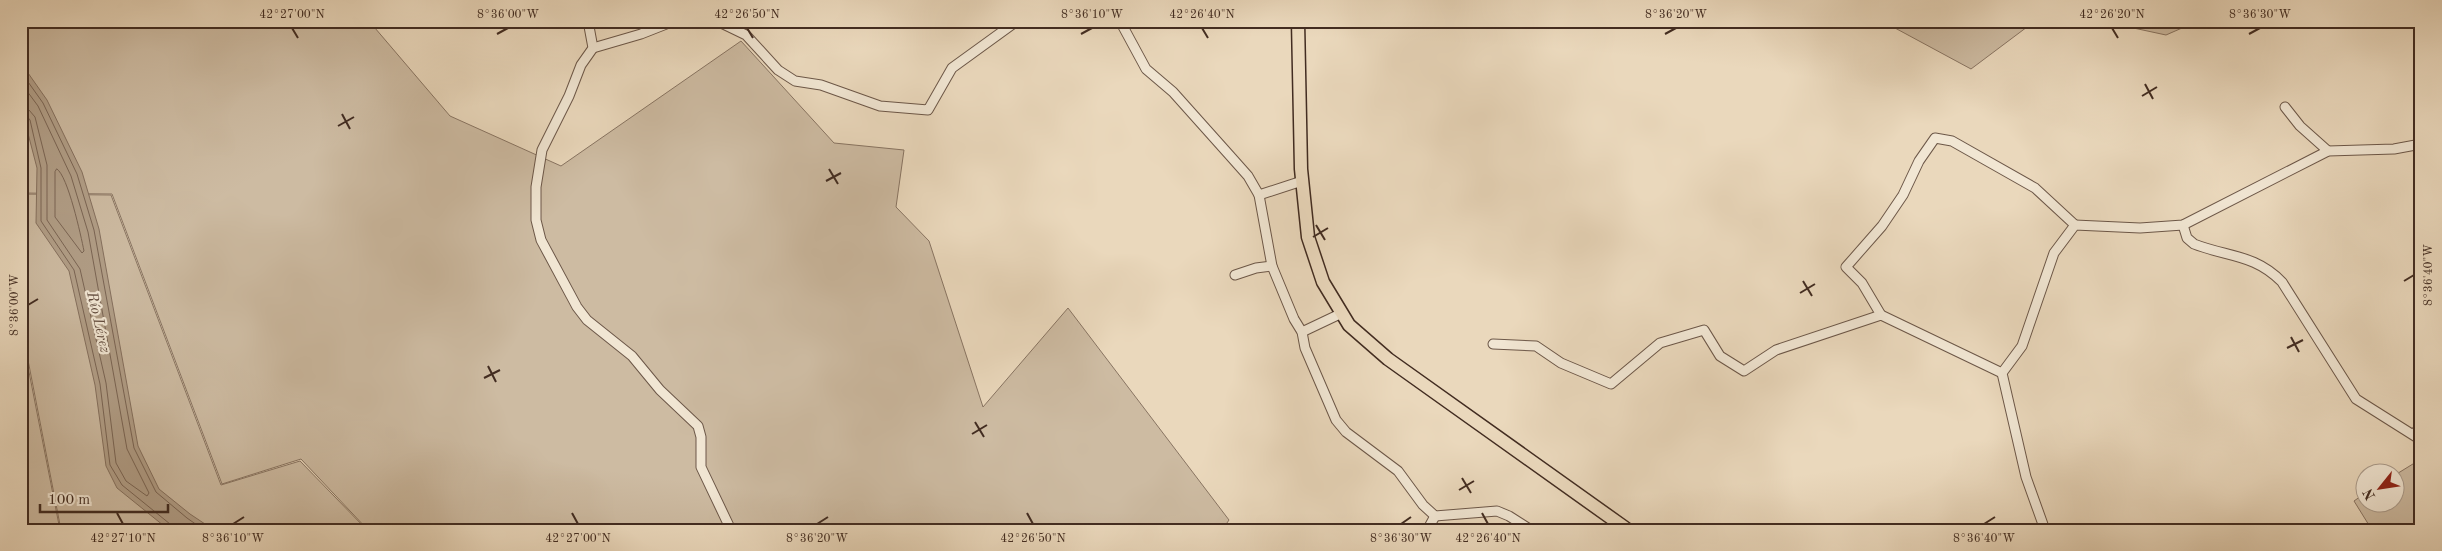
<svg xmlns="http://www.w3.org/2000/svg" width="2442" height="551" viewBox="0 0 2442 551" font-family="'Old Standard TT',serif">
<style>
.green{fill:#cdbba2;stroke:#887462}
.water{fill:#b19e87;stroke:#85705e}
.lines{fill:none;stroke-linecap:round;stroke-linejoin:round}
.shore{stroke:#7a6554;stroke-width:1}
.minor-casing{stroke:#6c5748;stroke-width:11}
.highway-casing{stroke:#422c21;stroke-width:15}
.minor{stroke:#f1e6d3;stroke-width:9}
.highway{stroke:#ead8bc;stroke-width:12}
.ticks{fill:none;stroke:#422c21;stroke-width:2}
.labels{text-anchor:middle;stroke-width:4.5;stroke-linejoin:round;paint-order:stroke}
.water-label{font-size:15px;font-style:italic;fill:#5e483a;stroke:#f1e6d3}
.neatline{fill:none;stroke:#422c21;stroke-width:2}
.ticks-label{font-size:12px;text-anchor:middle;fill:#422c21}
</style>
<rect width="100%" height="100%" fill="#ead8bc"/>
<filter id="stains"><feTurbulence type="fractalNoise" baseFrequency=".004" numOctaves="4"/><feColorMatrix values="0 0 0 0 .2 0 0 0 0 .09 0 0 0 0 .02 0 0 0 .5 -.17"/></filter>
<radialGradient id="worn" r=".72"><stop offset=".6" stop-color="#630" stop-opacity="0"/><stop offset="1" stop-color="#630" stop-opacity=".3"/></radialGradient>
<g class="green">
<polygon points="21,21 369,21 450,116 561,166 741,41 834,143 904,150 896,207 929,241 983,407 1068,308 1229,520 1222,530 368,530 301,459 222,484 112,194 21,193"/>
<polygon points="1882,21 2035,21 1971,69"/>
<polygon points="2101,21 2198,21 2166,35"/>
<polygon points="21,194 111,195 221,485 300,461 367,530 61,530 21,324"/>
<polygon points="21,331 60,530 21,530"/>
<polygon points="2421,459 2421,530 2372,530 2354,501 2364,494 2364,504 2394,504 2395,475"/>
</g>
<polygon class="water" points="21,63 47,100 82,172 99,229 138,446 159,489 190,514 214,530 169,530 117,488 106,466 95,385 69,271 36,223 37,168 25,122 21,116"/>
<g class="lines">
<g class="shore">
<polyline points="21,72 43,103 77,174 94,230 134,448 156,492 187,518 204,530"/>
<polyline points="21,83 38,106 71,176 88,232 127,449 149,493 147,496 126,481 116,463 106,383 80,269 47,220 47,165 35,117 29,110 21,108"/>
<polyline points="21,114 26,115 30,120 41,168 41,221 74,270 100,384 110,465 122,485 170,524 172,530"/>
<path d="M57 169C68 176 81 236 84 251L82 253 55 217V172Z"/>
</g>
<g class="minor-casing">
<g id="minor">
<polyline points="588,21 593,48 581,65 569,96 542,150 536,187 536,220 541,240 577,307 587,320 632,356 660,390 698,426 701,437 701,467 731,530"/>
<polyline points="717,21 746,35 778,70 795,81 821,85 880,106 928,110 952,68 1017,21"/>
<polyline points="1120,21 1146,69 1173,92 1232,158 1248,176 1259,195 1272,266 1294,319 1302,332 1305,348 1336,420 1346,432 1398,471 1423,505 1435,516 1497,511 1509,516 1531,530"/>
<polyline points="593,48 641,34 674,21"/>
<polyline points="2285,107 2300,126 2328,151"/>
<polyline points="1259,195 1302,181"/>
<path d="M2183 225 2187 238 2194 244C2227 257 2255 254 2282 282L2356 399 2421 440"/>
<polyline points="1235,275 1256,268 1272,266"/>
<polyline points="1881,315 1862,283 1846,267 1882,226 1903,195 1919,161 1935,138 1952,141 2035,188 2075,225"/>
<polyline points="1302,332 1342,313"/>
<polyline points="1493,344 1536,346 1561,363 1611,384 1660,343 1704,330 1720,356 1744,371 1776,350 1881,315 2002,373"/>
<polyline points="2414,434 2421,426"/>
<polyline points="1422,530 1429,527 1435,516"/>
<polyline points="2045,530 2026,477 2002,373 2022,346 2054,253 2075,225 2140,228 2183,225 2328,151 2394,149 2421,144"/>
</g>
</g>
<g class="highway-casing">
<polyline id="highway" points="1298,21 1301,169 1308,237 1323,282 1349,325 1388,359 1628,530"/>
</g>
<use href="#minor" class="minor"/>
<use href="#highway" class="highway"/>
</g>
<path class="ticks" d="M292 28 298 38M747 28 753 38M1202 28 1208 38M2112 28 2118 38M497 34 508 28M1081 34 1092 28M1665 34 1676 28M2249 34 2260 28M2145 84 2153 99M2142 96 2157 87M342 114 350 129M338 126 354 117M829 169 838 184M826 181 841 173M1316 225 1325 240M1313 237 1328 228M1803 281 1812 296M2404 281 2414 275M1800 293 1815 284M28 305 38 299M2291 337 2299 352M2287 348 2303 340M488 366 496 382M484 378 500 370M975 422 984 437M972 434 987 425M1462 478 1471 493M1459 490 1474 481M117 513 123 524M572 513 578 524M1027 513 1033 524M1482 513 1488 524M233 524 244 517M817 524 828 517M1401 524 1411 517M1984 524 1995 517"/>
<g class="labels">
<g class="water-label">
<text transform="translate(99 322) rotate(77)" y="5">Río Lérez</text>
</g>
</g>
<rect width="2442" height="551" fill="none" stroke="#ead8bc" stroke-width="55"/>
<g transform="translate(2380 488) rotate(240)"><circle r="24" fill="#f1e6d3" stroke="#ab9c8c"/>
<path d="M0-4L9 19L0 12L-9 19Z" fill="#8f2418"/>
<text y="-8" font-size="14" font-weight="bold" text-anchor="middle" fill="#422c21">N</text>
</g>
<path d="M40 504v8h128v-8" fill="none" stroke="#422c21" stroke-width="2.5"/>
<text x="48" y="504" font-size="15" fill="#422c21" stroke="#f1e6d3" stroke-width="4" paint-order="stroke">100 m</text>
<rect x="28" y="28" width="2386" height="496" class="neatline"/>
<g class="ticks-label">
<text x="292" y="18">42°27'00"N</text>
<text x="508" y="18">8°36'00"W</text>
<text x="747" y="18">42°26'50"N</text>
<text x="1092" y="18">8°36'10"W</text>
<text x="1202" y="18">42°26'40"N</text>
<text x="1676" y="18">8°36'20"W</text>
<text x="2112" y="18">42°26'20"N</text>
<text x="2260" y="18">8°36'30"W</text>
<text transform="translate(2428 275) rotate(-90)" y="4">8°36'40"W</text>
<text transform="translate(14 305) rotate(-90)" y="4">8°36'00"W</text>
<text x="123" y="542">42°27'10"N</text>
<text x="233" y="542">8°36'10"W</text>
<text x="578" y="542">42°27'00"N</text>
<text x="817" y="542">8°36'20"W</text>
<text x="1033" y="542">42°26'50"N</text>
<text x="1401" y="542">8°36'30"W</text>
<text x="1488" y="542">42°26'40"N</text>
<text x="1984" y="542">8°36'40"W</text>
</g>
<rect width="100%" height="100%" filter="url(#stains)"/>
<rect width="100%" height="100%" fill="url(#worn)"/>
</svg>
